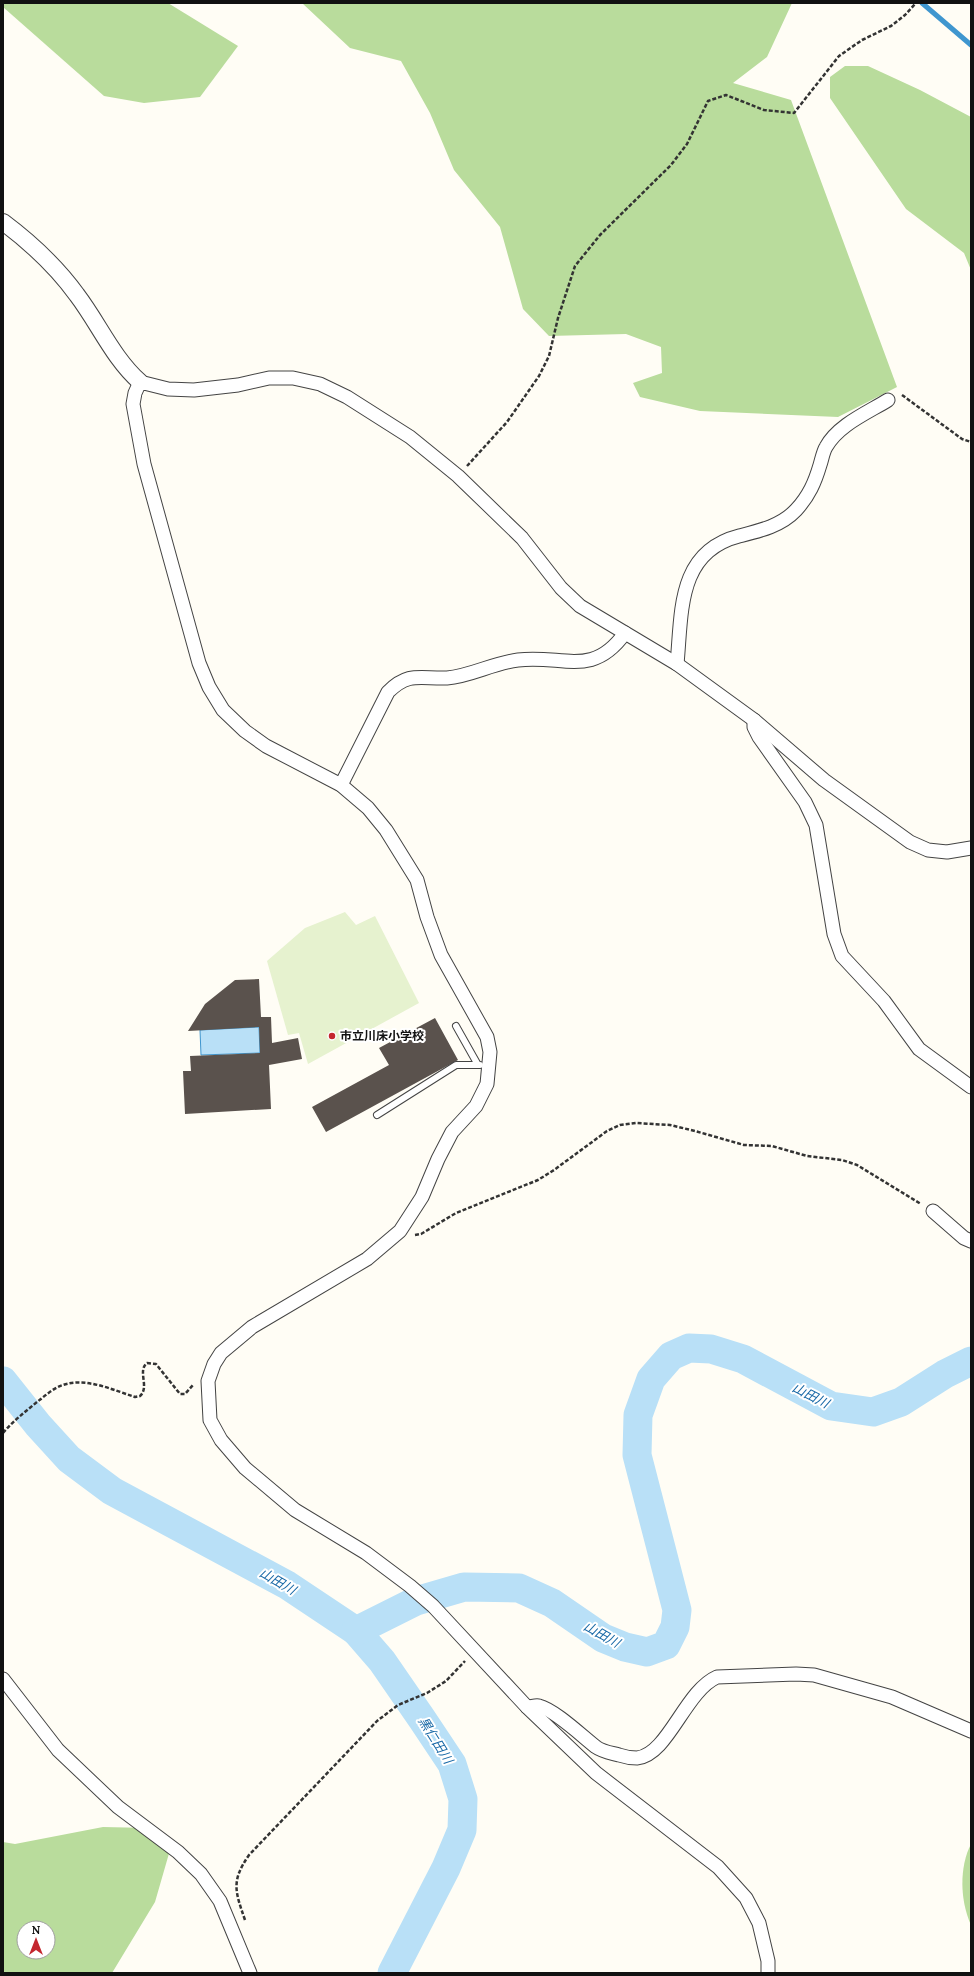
<svg xmlns="http://www.w3.org/2000/svg" width="974" height="1976" viewBox="0 0 974 1976" font-family="Lora,'Noto Sans JP',serif">
<style>
.forest{fill:#b9dc9c;fill-rule:evenodd}
.pitch{fill:#e6f2cf}
.water{fill:#b9e0f7;stroke:#3f96cf}
.lines{fill:none;stroke-linecap:round;stroke-linejoin:round}
.stream{stroke:#3f96cf;stroke-width:5}
.river{stroke:#b9e0f7;stroke-width:29}
.building{fill:#5a524d}
.service-casing{stroke:#444;stroke-width:8}
.minor-casing{stroke:#444;stroke-width:15}
.tertiary-casing{stroke:#444;stroke-width:18}
.path{stroke:#333;stroke-width:2.5;stroke-dasharray:4 2;stroke-linecap:butt}
.service{stroke:#fff;stroke-width:6}
.minor{stroke:#fff;stroke-width:13}
.tertiary{stroke:#fff;stroke-width:16}
.poi-dot{fill:#c4262e;stroke:#fff;stroke-width:1.5}
.labels{text-anchor:middle;stroke-width:4;stroke-linejoin:round;paint-order:stroke}
.poi-label{font-size:12px;font-weight:bold;fill:#111;stroke:#fff;text-anchor:start}
.water-label{font-size:13px;font-style:italic;fill:#1768a6;stroke:#fff}
</style>
<rect width="100%" height="100%" fill="#fffdf5"/>
<g class="forest">
<polygon points="3,3 168,3 238,46 200,97 144,103 104,96 3,7"/>
<polygon points="302,3 792,3 767,57 733,83 791,100 897,387 838,417 700,411 640,397 633,383 662,373 661,347 626,334 549,336 523,309 500,227 454,170 430,113 401,61 350,48"/>
<polygon points="845,66 868,66 920,90 971,117 971,270 964,253 906,209 830,98 830,77"/>
<path d="M103 1827 149 1828 170 1850 155 1902 112 1973H3V1842L15 1844ZM24 1928H48V1952H24Z"/>
<path d="M971 1844V1925C960 1901 959 1867 971 1844Z"/>
</g>
<polygon class="pitch" points="345,912 356,925 375,916 419,1003 308,1064 299,1033 288,1035 267,961 305,928"/>
<polygon class="water" points="259,1027 260,1053 201,1055 200,1030"/>
<g class="lines">
<polyline class="stream" points="922,3 971,45"/>
<g class="river">
<polyline points="3,1381 38,1425 69,1459 112,1491 287,1585 356,1631 382,1661 422,1719 452,1764 463,1799 462,1830 446,1868 392,1973"/>
<polyline points="356,1631 416,1601 464,1587 519,1588 552,1603 603,1638 625,1647 647,1652 666,1645 675,1627 677,1610 637,1455 638,1415 651,1379 671,1356 689,1348 711,1349 743,1359 831,1406 873,1412 901,1402 945,1374 971,1361"/>
</g>
</g>
<g class="building">
<polygon points="259,979 261,1017 271,1017 272,1043 298,1038 302,1059 269,1065 271,1109 185,1114 183,1071 191,1071 190,1056 260,1053 259,1027 188,1031 205,1004 235,980"/>
<polygon points="435,1018 458,1060 326,1132 312,1107 389,1065 379,1048"/>
</g>
<g class="lines">
<g class="service-casing">
<g id="service">
<polyline points="456,1026 478,1065 480,1065"/>
<polyline points="377,1115 456,1065 478,1065"/>
</g>
</g>
<g class="minor-casing">
<g id="minor">
<path d="M677 664C682 612 677 552 739 536 759 531 781 526 796 510 809 496 815 482 820 465 822 459 823 452 826 447 838 425 867 413 888 400"/>
<polyline points="754,720 754,727 759,737 805,802 816,825 834,934 842,956 884,1001 919,1049 971,1087"/>
<path d="M341 785 388 692C409 671 421 679 447 678 471 676 493 663 518 660 562 654 592 679 625 633"/>
<polyline points="933,1211 964,1238 971,1241"/>
<polyline points="3,1679 58,1750 118,1807 178,1852 201,1874 220,1901 250,1973"/>
<path d="M527 1707C531 1707 536 1705 539 1706 555 1710 583 1737 596 1747 603 1752 612 1753 619 1755 625 1757 631 1758 637 1758 668 1755 685 1691 717 1677L796 1674 814 1675 892 1697 971 1731"/>
<polyline points="768,1973 768,1961 759,1923 746,1898 718,1867 596,1773 527,1707 433,1606 410,1586 366,1553 295,1510 245,1468 221,1440 210,1420 208,1381 214,1364 221,1353 252,1327 367,1259 400,1231 422,1197 438,1159 452,1132 476,1106 487,1084 490,1052 487,1037 441,955 427,917 417,880 386,830 368,808 341,785 266,746 245,731 223,710 209,687 199,663 144,464 133,404 135,393 140,382 168,389 194,390 238,385 269,378 293,378 320,384 347,397 410,437 458,476 522,538 561,588 580,606 677,664 754,720 824,780 910,842 928,850 947,852 971,848"/>
</g>
</g>
<g class="tertiary-casing">
<path id="tertiary" d="M3 222C31 243 56 266 77 295 99 324 113 358 140 382"/>
</g>
<g class="path">
<polyline points="902,395 962,439 971,442"/>
<polyline points="467,466 507,422 539,376 549,356 558,318 575,266 600,235 671,165 687,144 708,101 726,95 764,110 794,113 839,56 862,40 891,26 905,15 916,3"/>
<polyline points="415,1235 421,1234 456,1213 538,1180 554,1170 607,1131 620,1125 636,1123 670,1125 695,1131 744,1145 772,1146 807,1156 842,1160 857,1165 921,1204"/>
<path d="M3 1433C13 1421 25 1412 37 1402 45 1396 53 1388 63 1385 86 1377 113 1390 135 1397L140 1396C150 1387 137 1371 147 1363L156 1364 180 1394H185L193 1385"/>
<path d="M245 1920C235 1891 231 1881 249 1855L377 1721 398 1705 427 1693 446 1681 465 1661"/>
</g>
<use href="#service" class="service"/>
<use href="#minor" class="minor"/>
<use href="#tertiary" class="tertiary"/>
</g>
<circle class="poi-dot" cx="332" cy="1036" r="4"/>
<g class="labels">
<g class="poi-label">
<text x="340" y="1040">市立川床小学校</text>
</g>
<g class="water-label">
<text transform="translate(811 1395) rotate(27)" y="5">山田川</text>
<text transform="translate(278 1581) rotate(30)" y="5">山田川</text>
<text transform="translate(602 1634) rotate(29)" y="5">山田川</text>
<text transform="translate(436 1740) rotate(58)" y="5">黒仁田川</text>
</g>
</g>
<rect width="974" height="1976" fill="none" stroke="#111111" stroke-width="8"/>
<g transform="translate(36 1940)"><circle r="19" fill="#ffffff" stroke="#a0a0a0"/>
<path d="M0-3L7 15L0 10L-7 15Z" fill="#c4262e"/>
<text y="-6" font-size="11" font-weight="bold" text-anchor="middle" fill="#111111">N</text>
</g>
</svg>
